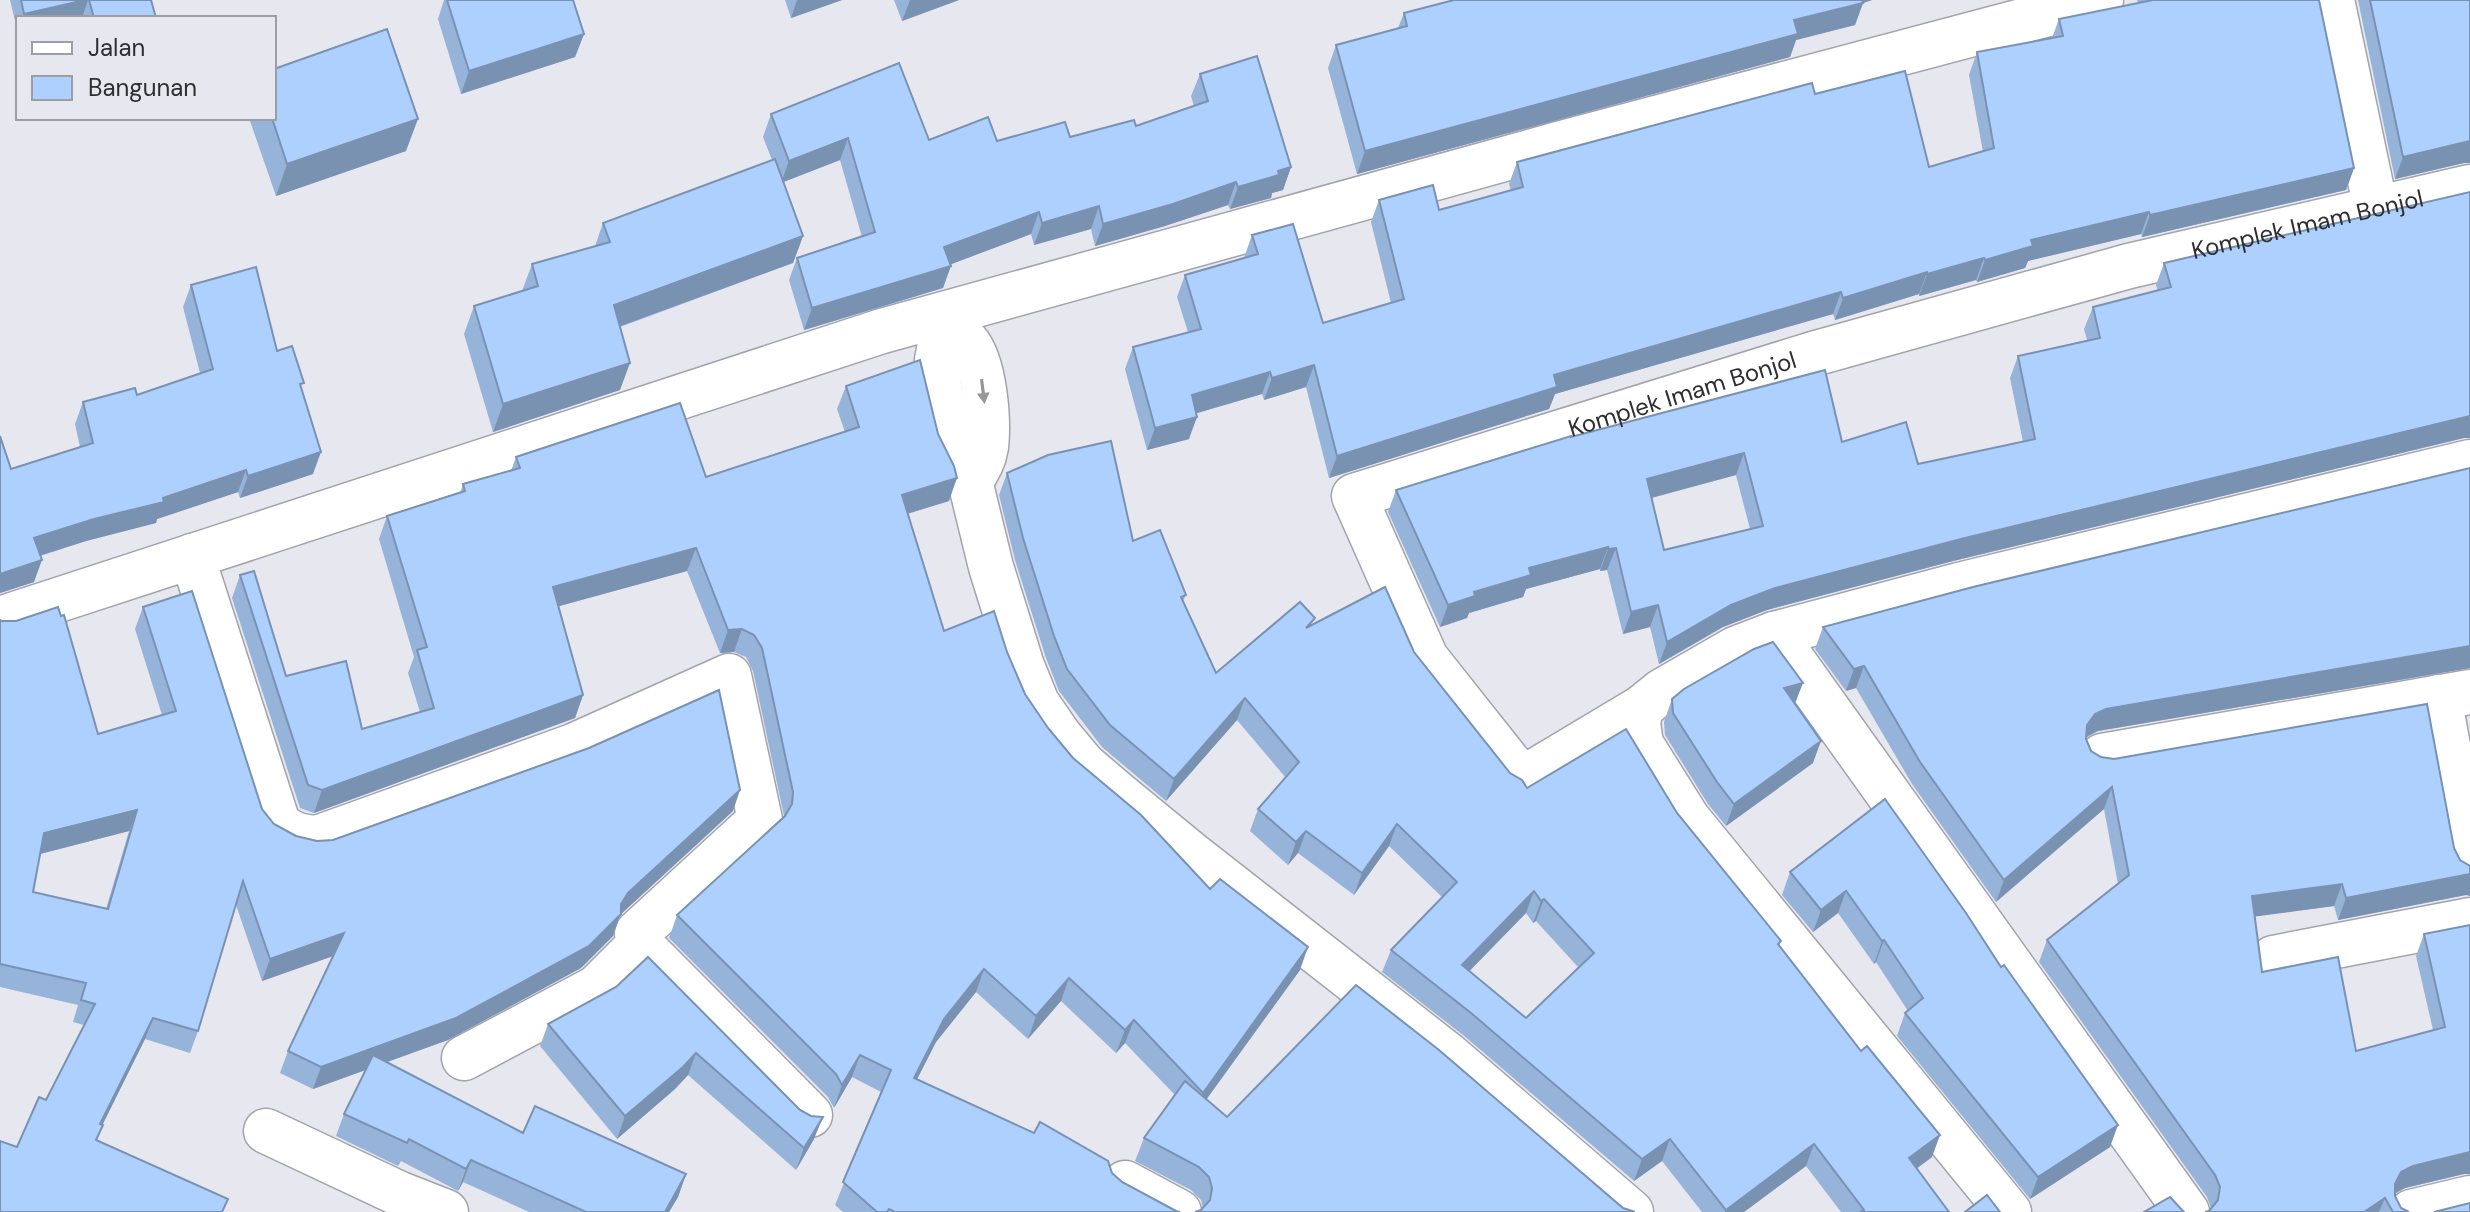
<svg xmlns="http://www.w3.org/2000/svg" width="2470" height="1212" viewBox="0 0 2470 1212" font-family="'DM Sans',sans-serif">
<style>
.lines{fill:none;stroke-linecap:round;stroke-linejoin:round}
.minor-casing{stroke:#a3a3ab;stroke-width:47}
.minor{stroke:#fff;stroke-width:44}
.wall{fill:#96b3da;fill-rule:evenodd}
.shaded-wall{fill:#7a92b2}
.building{fill:#aed0fe;stroke:#7a92b2;stroke-width:2;fill-rule:evenodd}
.oneway{fill:#969698}
.labels{text-anchor:middle;stroke-width:6;stroke-linejoin:round;paint-order:stroke}
.street-label{font-size:24px;fill:#2e2e31;stroke:#e7e7f0}
</style>
<rect width="100%" height="100%" fill="#e7e7f0"/>
<g class="lines">
<g class="minor-casing">
<g id="minor">
<polyline points="2332,0 2376,209"/>
<polyline points="944,315 946,328 940,343 937,360 939,387 946,423 954,450 970,481 991,567 1022,666 1037,703 1059,735 1084,765 1118,794 1190,853 1447,1054 1631,1212"/>
<path d="M946 328C954 332 961 335 967 342 985 363 989 420 986 447 984 460 978 471 970 481"/>
<path d="M192 556 278 823C290 834 300 837 317 838L573 746 729 676 760 820 637 933 640 944 810 1115"/>
<polyline points="0,619 882,331 1562,143 2101,0"/>
<polyline points="1774,634 2187,1212"/>
<polyline points="2439,697 2470,865"/>
<path id="s1" d="M1641 708 1522 779 1426 658 1354 496 1813 354 2129 266 2470 187"/>
<polyline points="2102,756 2470,692"/>
<polyline points="2273,958 2470,920"/>
<polyline points="464,1058 596,988 640,944"/>
<polyline points="266,1131 400,1194 446,1212"/>
<polyline points="1125,1183 1179,1212"/>
<polyline points="2009,1212 1688,819 1641,744 1638,723 1641,708 1662,691 1735,649 1774,634 1959,585 2470,462"/>
<polyline points="2411,1212 2470,1198"/>
</g>
</g>
<use href="#minor" class="minor"/>
</g>
<g class="wall">
<polygon points="10,0 151,0 156,18 18,18 18,33"/>
<polygon points="444,0 573,0 584,34 575,57 461,94 438,19"/>
<polygon points="785,0 842,0 791,18"/>
<polygon points="894,0 959,0 902,21"/>
<polygon points="1454,0 1872,0 1863,3 1855,25 1796,40 1790,57 1357,174 1328,68 1336,45 1398,28 1404,13"/>
<polygon points="2137,0 2319,0 2354,168 2346,190 2142,237 2141,234 2028,261 2025,268 1977,282 1976,280 1919,296 1919,294 1835,320 1833,314 1555,394 1549,409 1329,478 1306,387 1264,400 1262,394 1196,413 1189,439 1147,450 1125,369 1133,347 1188,332 1177,297 1185,275 1244,258 1252,235 1323,323 1391,303 1371,222 1379,200 1439,210 1511,190 1509,184 1517,162 1815,94 1929,167 1983,152 1969,75 1977,52 2052,38 2059,19 2138,3"/>
<polygon points="2358,0 2470,0 2464,163 2395,179"/>
<polygon points="1200,74 1291,167 1283,190 1272,193 1271,198 1230,209 1228,205 1165,226 1095,246 1091,229 1034,245 1031,234 950,264 943,288 804,330 789,280 797,258 862,237 840,160 783,182 803,236 793,263 620,327 620,390 493,432 464,334 474,306 522,291 532,264 595,246 603,223 772,160 763,137 771,114 929,140 997,141 1070,137 1136,126 1194,106 1191,96"/>
<polygon points="249,118 274,118 406,151 276,196"/>
<path d="M2470 192V438H2464L1953 561 1767 610 1723 627 1659 664 1650 627 1623 634 1607 570 1600 571V569L1526 589 1523 597 1469 613 1467 618 1440 627 1388 512 1396 490 1571 437 1842 442 1918 464 2023 442 2010 378 2018 356 2087 340 2084 329 2093 307 2158 291 2156 285 2164 263ZM1736 475 1750 529 1664 550 1652 498Z"/>
<polygon points="191,285 277,351 302,390 313,474 240,498 238,492 157,519 156,523 86,541 40,556 34,582 0,593 0,436 11,469 80,447 75,424 83,402 137,395 200,373 183,307"/>
<polygon points="846,386 949,501 907,514 944,631 1007,652 1025,694 1048,728 1073,758 1210,889 1300,970 1206,1100 1227,1117 1439,1050 1201,1210 1203,1208 1201,1200 1191,1190 1135,1161 1144,1138 1175,1095 1125,1043 1116,1053 1061,1001 1028,1039 976,992 936,1042 917,1079 1112,1173 1122,1182 1176,1211 1180,1212 843,1212 835,1205 881,1092 852,1077 834,1108 828,1097 669,938 677,915 784,816 753,671 746,657 734,652 720,653 687,571 559,606 583,695 575,718 314,813 300,808 232,598 240,575 286,676 362,729 420,712 408,673 414,657 379,539 387,516 460,493 463,484 511,471 516,457 706,477 845,432 837,409"/>
<polygon points="2470,468 2470,668 2098,731 2086,738 2091,751 2101,757 2454,848 2466,895 2338,920 2334,906 2255,916 2262,972 2356,1051 2433,1030 2416,956 2424,934 2470,925 2470,1174 2464,1174 2405,1188 2395,1194 2395,1196 2401,1208 2409,1212 2205,1212 2209,1211 2211,1208 2207,1197 2039,962 2047,940 2118,884 2104,809 1996,902 1912,784 1856,688 1846,691 1815,649 1823,627"/>
<path d="M1007 473 1133 541 1186 595 1183 601 1216 673 1313 625 1414 652 1510 773 1527 788 1677 813 1781 941 1779 946 1932 1157 1916 1169 1949 1212H1841L1806 1166 1744 1212H1702L1662 1161 1634 1181 1463 1035 1382 972 1391 950 1442 897 1389 846 1354 895 1298 853 1288 865 1250 831 1258 809 1286 778 1237 720 1166 801 1102 747 1059 691 1046 658 1015 560 999 495ZM1526 913 1533 923 1536 921 1578 967 1526 1018 1469 971Z"/>
<path d="M143 607 262 809 274 824 296 836 317 841 733 811 621 914 613 936 581 968 448 1040 386 1062 523 1133 686 1174 678 1197 669 1212H529L463 1182 458 1191 401 1161 398 1166 336 1136 344 1114 366 1070 313 1089 280 1073 288 1051 333 956 262 981 236 905 198 1031 190 1053 145 1039 102 1125 17 1147 46 1100 84 1025 73 1022 78 1005 0 987V620L98 734 162 715 135 629ZM129 831 106 909 33 892 40 854Z"/>
<polygon points="1672,699 1795,704 1813,763 1726,826 1708,804 1665,735 1664,722"/>
<polygon points="1885,799 2110,1147 2030,1199 1897,1036 1905,1013 1908,1011 1876,962 1874,964 1838,913 1813,932 1782,895 1790,872"/>
<polygon points="616,987 814,1139 796,1170 688,1075 675,1089 617,1139 540,1046 548,1024"/>
</g>
<g class="shaded-wall">
<polygon points="85,0 88,0 82,18 23,18 24,14"/>
<polygon points="797,0 842,0 791,18"/>
<polygon points="910,0 959,0 902,21"/>
<polygon points="1852,0 1872,0 1863,3 1855,25 1796,40 1790,57 1357,174 1365,151 1794,20"/>
<polygon points="584,34 575,57 461,94 469,71"/>
<polygon points="418,119 406,151 276,196 287,164"/>
<polygon points="848,138 840,160 781,183 789,161"/>
<polygon points="2470,141 2470,163 2464,163 2395,179 2403,157"/>
<polygon points="1291,167 1283,190 1272,193 1271,198 1230,209 1238,187"/>
<polygon points="2354,168 2346,190 2142,237 2150,215"/>
<polygon points="1236,182 1228,205 1165,226 1095,246 1103,224"/>
<polygon points="1099,206 1091,229 1034,245 1042,223"/>
<polygon points="1039,212 1031,234 936,270 944,247"/>
<polygon points="2149,212 2141,234 2028,261 2025,268 1977,282 1985,260 2031,240"/>
<polygon points="803,236 793,263 604,332 614,305"/>
<polygon points="1984,258 1976,280 1919,296 1927,274"/>
<polygon points="951,266 943,288 804,330 812,308"/>
<polygon points="1927,272 1919,294 1835,320 1843,298"/>
<polygon points="1841,292 1833,314 1555,394 1549,409 1329,478 1337,456 1554,375"/>
<polygon points="630,363 620,390 493,432 503,404"/>
<polygon points="1314,365 1306,387 1264,400 1272,378"/>
<polygon points="1270,372 1262,394 1184,417 1192,395"/>
<polygon points="2470,416 2470,438 2464,438 1953,561 1767,610 1723,627 1659,664 1667,642 1731,605 1775,588 1961,539"/>
<polygon points="1197,417 1189,439 1147,450 1155,428"/>
<polygon points="321,452 313,474 240,498 248,476"/>
<polygon points="1744,453 1736,475 1639,501 1647,479"/>
<polygon points="246,470 238,492 157,519 156,523 86,541 26,560 34,538"/>
<polygon points="957,478 949,501 893,518 902,495"/>
<polygon points="1608,547 1600,569 1526,589 1523,597 1469,613 1467,618 1440,627 1448,605 1474,592 1529,568"/>
<polygon points="696,548 687,571 545,610 553,587"/>
<polygon points="1616,548 1607,570 1600,571 1608,549"/>
<polygon points="42,560 34,582 0,593 0,574"/>
<polygon points="1658,605 1650,627 1623,634 1631,612"/>
<polygon points="742,629 734,652 720,653 728,630"/>
<polygon points="2470,646 2470,668 2098,731 2087,736 2079,747 2087,725 2095,714 2106,709"/>
<polygon points="1864,666 1856,688 1846,691 1854,669"/>
<polygon points="1803,683 1794,706 1784,688"/>
<polygon points="583,695 575,718 314,813 322,790"/>
<polygon points="1245,698 1237,720 1166,801 1174,779"/>
<polygon points="1821,741 1813,763 1726,826 1734,804"/>
<polygon points="2112,787 2104,809 1996,902 2004,880"/>
<polygon points="740,790 733,811 620,915 613,936 581,968 448,1040 313,1089 321,1067 621,904 628,893"/>
<polygon points="137,810 129,831 36,855 44,833"/>
<polygon points="1397,824 1389,846 1354,895 1362,873"/>
<polygon points="1306,831 1298,853 1288,865 1296,842"/>
<polygon points="2470,874 2470,896 2466,895 2338,920 2346,898"/>
<polygon points="2342,884 2334,906 2244,918 2252,896"/>
<polygon points="1534,891 1526,913 1454,987 1462,965"/>
<polygon points="1846,891 1838,913 1813,932 1821,910"/>
<polygon points="1544,899 1536,921 1533,923 1541,901"/>
<polygon points="344,933 336,955 262,981 270,959"/>
<polygon points="1884,940 1876,962 1874,964 1882,941"/>
<polygon points="1308,947 1300,970 1195,1115 1203,1093"/>
<polygon points="984,969 976,992 936,1042 906,1101 914,1078 944,1019"/>
<polygon points="1069,978 1061,1001 1028,1039 1036,1016"/>
<polygon points="153,1018 145,1039 92,1146 100,1124"/>
<polygon points="1134,1020 1125,1043 1116,1053 1125,1030"/>
<polygon points="696,1053 688,1075 675,1089 617,1139 625,1116"/>
<polygon points="860,1055 852,1077 834,1108 842,1085"/>
<polygon points="823,1117 814,1139 796,1170 804,1148"/>
<polygon points="2118,1125 2110,1147 2030,1199 2038,1177"/>
<polygon points="1940,1135 1932,1157 1901,1180 1909,1158"/>
<polygon points="1670,1139 1662,1161 1634,1181 1642,1159"/>
<polygon points="1814,1144 1806,1166 1744,1212 1725,1212 1726,1210"/>
<polygon points="2470,1152 2470,1174 2464,1174 2405,1188 2393,1194 2387,1206 2395,1184 2401,1172 2413,1166"/>
<polygon points="471,1160 463,1182 458,1191 466,1169"/>
<polygon points="686,1174 678,1197 669,1212 665,1212"/>
<polygon points="2385,1198 2379,1212 2364,1212"/>
</g>
<g class="building">
<polygon points="21,0 85,0 24,14"/>
<polygon points="89,0 151,0 156,18 94,18"/>
<polygon points="447,0 573,0 584,34 469,71"/>
<polygon points="1454,0 1862,0 1863,3 1794,20 1798,34 1365,151 1336,45 1407,26 1404,13"/>
<polygon points="2153,0 2319,0 2354,168 2150,215 2149,212 2031,240 2033,246 1985,260 1984,258 1927,274 1927,272 1843,298 1841,292 1554,375 1557,387 1337,456 1314,365 1272,378 1270,372 1192,395 1197,417 1155,428 1133,347 1201,329 1185,275 1258,254 1252,235 1293,224 1323,323 1404,299 1379,200 1433,185 1439,210 1523,187 1517,162 1812,83 1815,94 1905,71 1929,167 1994,148 1977,52 2063,36 2059,19"/>
<polygon points="2370,0 2470,0 2470,141 2403,157"/>
<polygon points="387,29 418,119 287,164 272,118 274,118 274,69"/>
<polygon points="1257,56 1291,167 1278,171 1279,175 1238,187 1236,182 1173,204 1103,224 1099,206 1042,223 1039,212 944,247 951,266 812,308 797,258 875,232 848,138 789,161 771,114 899,63 929,140 988,117 997,141 1065,122 1070,137 1134,120 1136,126 1208,101 1200,74"/>
<polygon points="775,159 803,236 614,305 630,363 503,404 474,306 538,286 532,264 610,242 603,223"/>
<path d="M2470 192V416L1961 539 1775 588 1731 605 1667 642 1658 605 1631 612 1616 548 1608 549V547L1529 568 1531 575 1474 592 1475 596 1448 605 1396 490 1571 436V437L1825 370 1842 442 1906 422 1918 464 2035 439 2018 356 2100 338 2093 307 2171 287 2164 263ZM1744 453 1763 526 1664 550 1647 479Z"/>
<polygon points="256,267 277,351 292,346 304,383 300,384 321,452 248,476 246,470 163,498 164,502 94,519 34,538 42,560 0,574 0,436 11,469 93,443 83,402 135,388 137,395 213,369 191,285"/>
<polygon points="920,360 938,434 954,466 957,478 902,495 944,631 994,611 1007,652 1025,694 1048,728 1073,758 1141,815 1210,889 1220,879 1308,947 1203,1093 1134,1020 1125,1030 1069,978 1036,1016 984,969 944,1019 914,1078 1034,1133 1040,1122 1108,1161 1112,1173 1122,1182 1176,1211 1180,1212 895,1212 889,1209 887,1212 877,1212 843,1182 891,1070 860,1055 842,1085 836,1074 677,915 785,816 792,804 793,792 762,648 754,635 742,629 728,630 696,548 553,587 583,695 322,790 308,785 240,575 254,571 286,676 346,661 362,729 434,708 417,650 427,647 387,516 465,491 463,484 520,468 516,457 680,403 706,477 859,427 846,386"/>
<path d="M1111 441 1133 541 1160 530 1186 595 1181 597 1216 673 1300 602 1315 618 1306 628 1385 587 1414 652 1510 773 1522 780 1527 788 1626 729 1677 813 1781 941 1778 944 1861 1051 1867 1046 1940 1135 1909 1158 1949 1212H1860L1864 1210 1814 1144 1726 1210 1670 1139 1642 1159 1471 1013 1391 950 1457 882 1397 824 1362 873 1306 831 1296 842 1258 809 1299 762 1245 698 1174 779 1110 725 1067 669 1054 636 1023 538 1007 473 1048 455ZM1534 891 1541 901 1544 899 1594 953 1526 1018 1462 965Z"/>
<polygon points="2470,468 2470,646 2106,709 2095,714 2087,725 2086,739 2091,751 2101,757 2114,759 2427,704 2454,848 2460,860 2470,866 2470,874 2346,898 2342,884 2252,896 2262,972 2338,957 2356,1051 2445,1027 2424,934 2470,925 2470,1152 2413,1166 2401,1172 2395,1184 2395,1196 2401,1208 2409,1212 2393,1212 2385,1198 2364,1212 2205,1212 2209,1211 2218,1200 2220,1187 2215,1175 2047,940 2129,875 2112,787 2004,880 1920,762 1864,666 1854,669 1823,627 1973,587"/>
<path d="M192 591 262 809 274 824 296 836 317 841 333 840 589 748 719 690 740 790 628 893 621 904V914L589 946 456 1018 321 1067 288 1051 344 933 270 959 243 881 198 1031 153 1018 100 1124 103 1125 96 1140 228 1199 222 1212H0V1141L17 1147 39 1097 46 1100 95 1004 81 1000 86 983 0 964V620L2 621H16L58 607 61 616 64 615 98 734 176 711 143 607ZM137 810 108 909 33 892 44 833Z"/>
<polygon points="1773,642 1803,683 1784,688 1821,741 1734,804 1717,782 1673,713 1672,699 1684,689 1754,649"/>
<polygon points="1885,799 1966,913 2001,967 2004,965 2118,1125 2038,1177 1905,1013 1923,998 1884,940 1882,941 1846,891 1821,910 1790,872"/>
<polygon points="648,957 800,1110 811,1116 823,1117 804,1148 696,1053 683,1067 625,1116 548,1024 616,987"/>
<polygon points="1356,985 1439,1050 1623,1208 1635,1212 1195,1212 1201,1210 1210,1200 1212,1188 1209,1177 1199,1167 1144,1138 1185,1081 1227,1117"/>
<polygon points="373,1055 523,1133 535,1106 686,1174 665,1212 586,1212 471,1160 466,1169 409,1139 407,1143 344,1114"/>
<polygon points="1987,1195 2000,1212 1965,1212"/>
<polygon points="2170,1197 2184,1212 2144,1212"/>
<polygon points="2470,1203 2470,1212 2434,1212"/>
</g>
<defs><path id="oneway-solid" d="M-6-.8H1V-3.2L6.5 0L1 3.2V.8H-6Z" transform="scale(2)"/></defs>
<use class="oneway" href="#oneway-solid" transform="translate(983 391) rotate(83)"/>
<g class="labels">
<g class="street-label">
<text dy="8" stroke="none"><textPath href="#s1" startOffset="1462">Komplek Imam Bonjol</textPath></text>
<text dy="8" stroke="none"><textPath href="#s1" startOffset="814">Komplek Imam Bonjol</textPath></text>
</g>
</g>
<rect x="16" y="16" width="260" height="104" fill="#e7e7f0" stroke="#9d9da4" stroke-width="2"/>
<rect x="32" y="42" width="40" height="12" fill="#ffffff" stroke="#9d9da4" stroke-width="2"/>
<text x="88" y="56" font-size="24" fill="#2e2e31">Jalan</text>
<rect x="32" y="76" width="40" height="24" fill="#aed0fe" stroke="#9d9da4" stroke-width="2"/>
<text x="88" y="96" font-size="24" fill="#2e2e31">Bangunan</text>
</svg>
